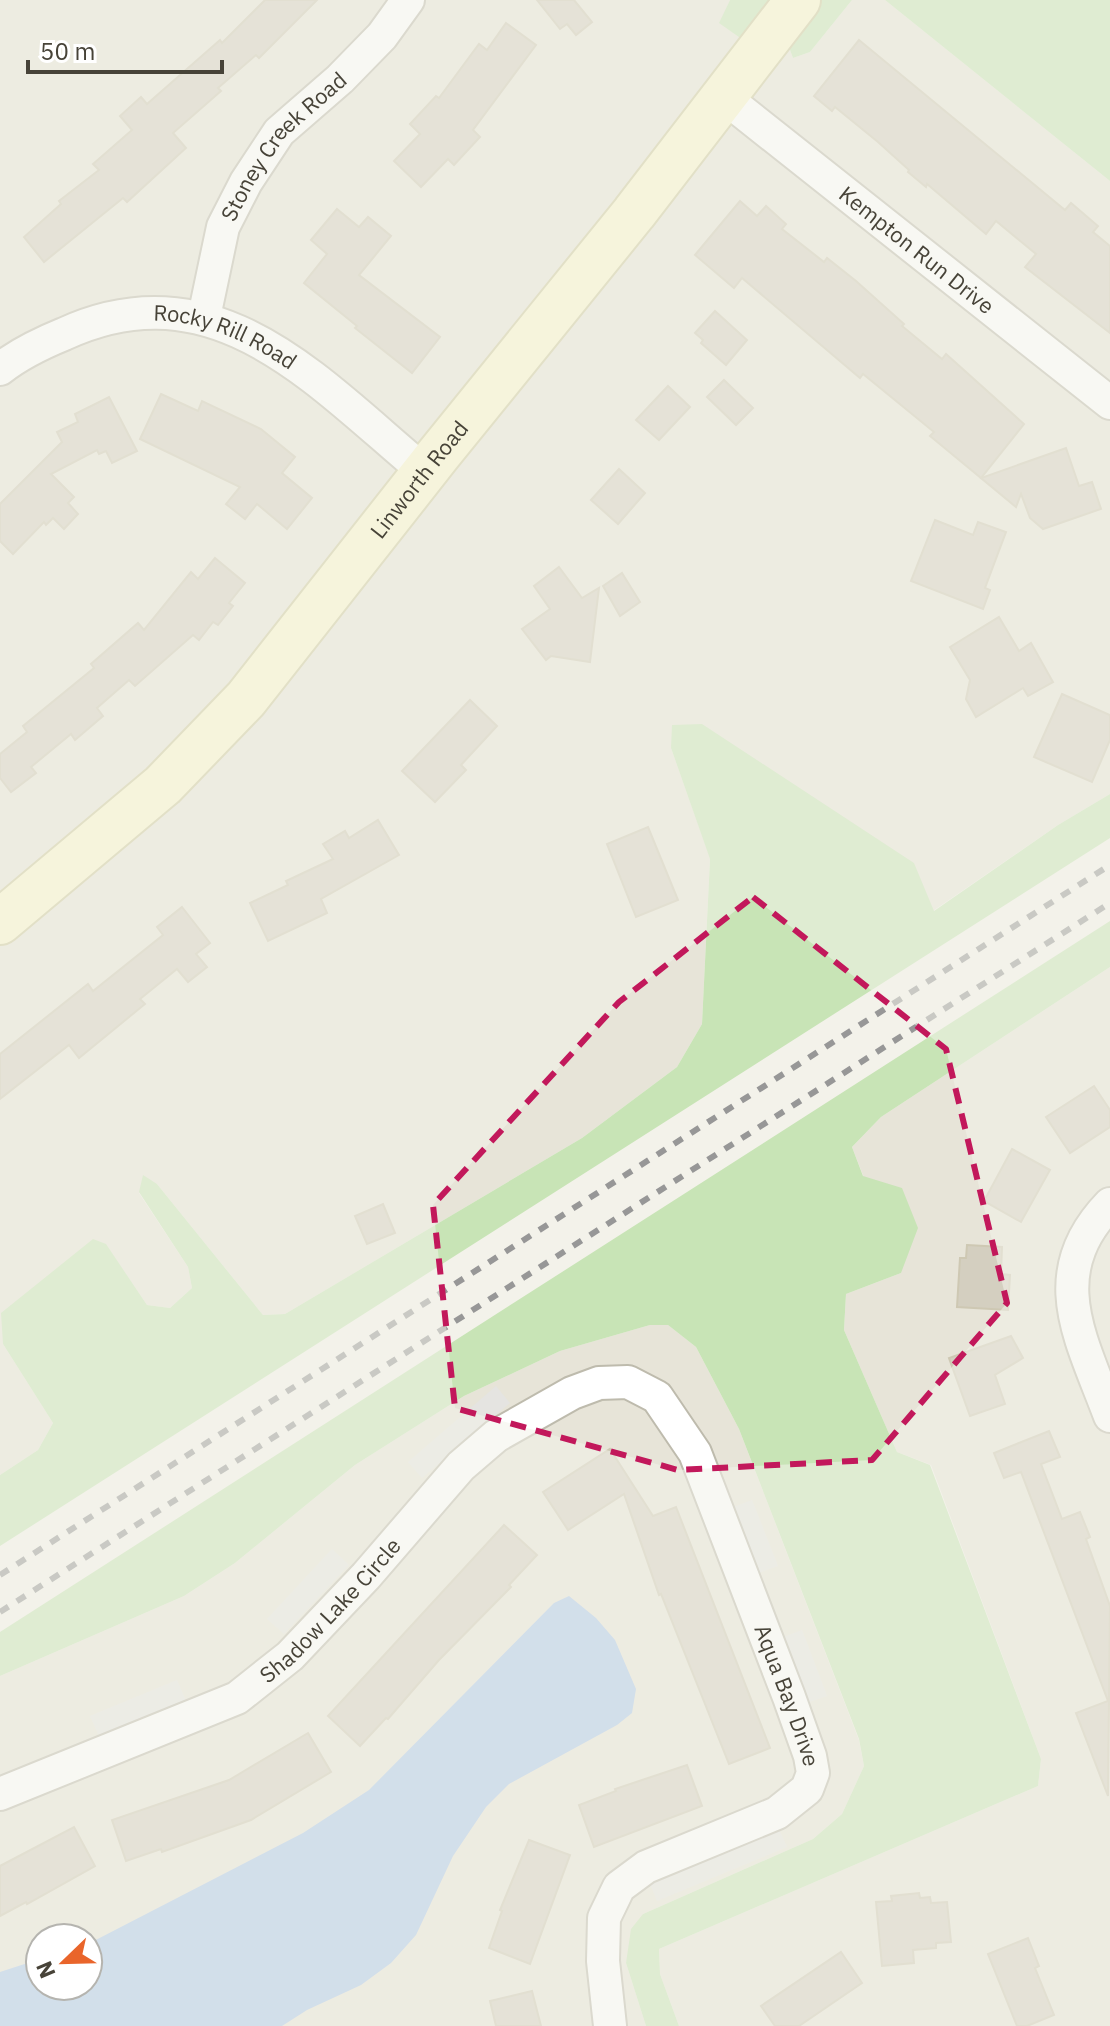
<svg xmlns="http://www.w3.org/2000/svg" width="1110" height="2026" viewBox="0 0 1110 2026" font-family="'IBM Plex Sans',sans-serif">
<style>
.residential{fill:#e7e4d8;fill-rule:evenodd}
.green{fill:#c8e4b6}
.parking{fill:#e5e4e1}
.water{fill:#abc7eb}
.building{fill:#d4cfc0;stroke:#cec8b3;stroke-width:2}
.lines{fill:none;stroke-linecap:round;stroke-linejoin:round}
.street-casing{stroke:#bebbad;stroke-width:36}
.secondary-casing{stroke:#cfca9d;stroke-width:48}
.street{stroke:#fff;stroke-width:32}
.secondary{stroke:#faf6cd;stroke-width:44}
.rail{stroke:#979797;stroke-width:6;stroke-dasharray:10 10;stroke-linecap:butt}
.marked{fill:none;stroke:#c2185b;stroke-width:6;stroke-dasharray:16 10;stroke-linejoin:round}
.labels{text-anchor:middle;stroke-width:6;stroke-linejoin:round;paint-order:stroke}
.street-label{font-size:22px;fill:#474338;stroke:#fff}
</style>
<rect width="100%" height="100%" fill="#f3f2ea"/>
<g class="residential">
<polygon points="0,0 730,0 720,23 787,42 793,58 810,52 852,0 885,0 1110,181 1110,794 1058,825 933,911 671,748 710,858 702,1024 677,1067 582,1138 285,1314 263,1315 157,1184 139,1193 188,1267 192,1288 170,1308 147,1305 106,1245 3,1344 53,1423 38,1450 0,1475"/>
<polygon points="1110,967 1110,2026 679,2026 660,1974 659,1949 1038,1786 1041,1759 931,1465 897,1452 844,1330 846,1294 901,1273 852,1147 881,1117"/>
<path d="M650 1325H668L696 1347 739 1429 859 1740 864 1766 842 1814 813 1839 643 1914 626 1963 646 2026H0V1676L184 1596 235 1563 355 1465 464 1396 560 1351ZM40 1938H88V1986H40Z"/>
</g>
<g class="green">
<polygon points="730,0 776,0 746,42 719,23"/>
<polygon points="816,0 852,0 810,52 793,58 787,42"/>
<polygon points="885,0 1110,0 1110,181"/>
<polygon points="702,724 914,863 934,911 1058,825 1110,794 1110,838 0,1546 0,1475 38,1450 53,1423 3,1344 1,1313 93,1239 106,1244 147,1305 170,1308 192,1288 188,1267 139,1192 143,1175 157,1184 263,1315 285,1314 582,1138 677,1067 702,1024 710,859 671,748 672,725"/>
<polygon points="1110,921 1110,967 881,1117 852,1147 863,1176 902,1188 918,1228 901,1273 846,1294 844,1330 897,1452 930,1465 1041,1759 1038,1786 659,1949 660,1974 679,2026 646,2026 626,1963 631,1929 643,1914 813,1839 842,1814 864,1766 859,1739 739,1429 696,1347 668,1325 650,1325 560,1351 464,1396 355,1465 235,1563 184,1596 0,1676 0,1632"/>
</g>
<g class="parking">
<polygon points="496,1386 510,1403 422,1478 408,1462"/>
<polygon points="752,1500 778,1566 756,1574 731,1508"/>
<polygon points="332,1549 349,1565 284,1634 267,1619"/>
<polygon points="802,1630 827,1696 806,1703 781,1638"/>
<polygon points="177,1680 186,1701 99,1736 90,1716"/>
<polygon points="778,1827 787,1847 657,1901 649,1881"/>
</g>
<polygon class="water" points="569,1596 596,1618 615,1640 636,1689 632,1713 617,1725 509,1784 486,1807 453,1856 416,1935 391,1963 361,1985 307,2010 282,2026 0,2026 0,1972 40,1959 40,1986 88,1986 88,1944 303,1833 369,1790 554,1603"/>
<g class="building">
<polygon points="265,0 317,0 259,58 256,55 218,88 221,91 173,133 186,148 127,202 123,198 44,262 24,237 61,204 59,201 99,170 93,164 132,130 120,116 141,97 147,104 220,40 222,43"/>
<polygon points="537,0 574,0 592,22 576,35 567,24 560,29"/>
<polygon points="506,23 536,45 473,130 480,137 454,165 448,159 421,187 394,161 420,134 410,124 436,96 439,98 479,44 487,50"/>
<polygon points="859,40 1065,210 1071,203 1098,226 1093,232 1110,246 1110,333 1025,267 1036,254 996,221 986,234 927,184 926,187 908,172 909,170 878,142 835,107 832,111 814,96"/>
<polygon points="740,201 757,216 766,206 786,224 782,229 824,262 827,258 856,281 904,324 902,326 942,359 946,354 1024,424 981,478 930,436 934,432 863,374 860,378 742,278 734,288 695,255"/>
<polygon points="337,209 359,227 368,217 391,236 359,275 440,337 412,373 355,328 357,326 304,283 327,254 311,240"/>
<polygon points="715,311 747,340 726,365 701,343 703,340 695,333"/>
<polygon points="724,380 753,408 736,425 707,397"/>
<polygon points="668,386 690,407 659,440 636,420"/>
<polygon points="161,394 198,411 202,401 261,429 295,457 282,473 312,498 287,529 257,504 245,519 226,504 240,487 140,439"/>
<polygon points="109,397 137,451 112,463 106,451 99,454 97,450 51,474 74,497 68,503 78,514 64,529 53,518 46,525 44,522 13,554 0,541 0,504 62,442 57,432 78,422 75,414"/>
<polygon points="1066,448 1079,486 1092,482 1101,509 1043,529 1030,518 1021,494 1016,507 981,478"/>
<polygon points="619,469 645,493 618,524 591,500"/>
<polygon points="935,520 973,535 978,522 1006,532 985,588 990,590 983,609 911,581"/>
<polygon points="215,558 245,583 229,603 233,606 218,625 213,622 199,640 193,635 135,686 129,680 97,708 103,716 75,740 71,734 31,767 36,773 11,792 0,778 0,754 27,732 23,726 94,668 91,664 138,623 144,630 191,572 198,579"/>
<polygon points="559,567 582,598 599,588 590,662 551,656 546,660 522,629 550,609 534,586"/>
<polygon points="622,573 640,602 620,616 603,586"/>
<polygon points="999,617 1019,651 1031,643 1053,682 1028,696 1023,688 976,717 966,699 970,680 950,647"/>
<polygon points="1062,694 1110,715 1110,740 1092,782 1034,757"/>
<polygon points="470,700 497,726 461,765 466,770 435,802 402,771"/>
<polygon points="378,820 399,855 321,899 327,913 268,941 250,903 288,885 286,881 333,859 323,844 345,831 349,838"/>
<polygon points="648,827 678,900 636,917 607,844"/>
<polygon points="182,907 210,943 196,954 207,967 188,982 177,969 140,999 145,1004 79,1058 69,1045 0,1099 0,1054 88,984 93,991 163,935 157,927"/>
<polygon points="1094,1086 1110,1110 1110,1127 1070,1153 1046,1117"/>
<polygon points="1012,1149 1050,1170 1021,1222 984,1201"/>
<polygon points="383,1204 395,1233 367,1244 355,1216"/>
<polygon points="967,1245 1002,1247 1001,1274 1010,1275 1008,1310 957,1307 960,1258 966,1258"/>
<polygon points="1011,1336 1023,1358 995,1375 1005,1404 970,1416 949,1358"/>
<polygon points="1049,1431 1060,1457 1041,1464 1062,1519 1080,1512 1090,1537 1086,1539 1110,1606 1108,1796 1076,1713 1108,1701 1021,1472 1004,1478 994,1453"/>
<polygon points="610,1449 653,1516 676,1507 770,1748 729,1764 661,1594 659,1595 624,1494 568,1530 543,1492"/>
<polygon points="504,1525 537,1555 509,1585 511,1587 439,1660 388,1719 386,1718 360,1746 328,1716"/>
<polygon points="308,1733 331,1772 251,1820 162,1852 161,1849 126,1861 112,1820 229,1780"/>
<polygon points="687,1765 702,1806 594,1847 579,1805 616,1791 615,1789"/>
<polygon points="74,1827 95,1866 27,1904 26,1902 0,1916 0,1866"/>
<polygon points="529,1840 570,1855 530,1964 489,1948 502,1911 500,1910"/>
<polygon points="919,1893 920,1898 930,1897 931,1903 947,1902 951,1942 936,1943 936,1948 913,1950 914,1963 882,1966 876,1902 892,1901 891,1896"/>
<polygon points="1028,1938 1039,1966 1035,1968 1054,2015 1027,2026 1017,2026 988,1954"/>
<polygon points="841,1952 862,1983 799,2026 775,2026 761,2006"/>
<polygon points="532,1991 541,2026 496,2026 490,2001"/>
</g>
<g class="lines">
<g class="street-casing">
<g id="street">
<path id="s1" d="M724 97 1110 403"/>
<path id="s2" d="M204 317 223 227 246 182 279 132 340 79 382 36 408 0"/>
<path id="s3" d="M0 369C19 354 42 343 64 334 216 264 317 382 424 471"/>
<path d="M1110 1204C1042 1274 1081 1338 1110 1416"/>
<path id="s4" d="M0 1794 237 1698 290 1656 366 1576 461 1466 496 1436 572 1393 599 1383 628 1382 657 1397 695 1453 789 1697 810 1756 813 1773 807 1789 777 1813 646 1867 619 1887 604 1918 603 1961 610 2026"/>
</g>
</g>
<g class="secondary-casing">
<g id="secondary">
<path id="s5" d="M0 922 163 785 246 699 438 455 634 213 798 0"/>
</g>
</g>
<use href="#street" class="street"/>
<use href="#secondary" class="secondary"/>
<g class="rail">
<polyline points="0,1575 1110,865"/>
<polyline points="0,1612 1110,903"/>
</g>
</g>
<path d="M0 0H1110V2026H0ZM753 897 946 1049 1007 1303 872 1460 678 1470 455 1408 433 1205 619 1002Z" fill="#f3f2ea" fill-opacity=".55" fill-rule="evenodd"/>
<path class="marked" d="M753 897 946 1049 1007 1303 872 1460 678 1470 455 1408 433 1205 619 1002Z"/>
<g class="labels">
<g class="street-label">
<text dy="8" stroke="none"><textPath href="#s2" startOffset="194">Stoney Creek Road</textPath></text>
<text dy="8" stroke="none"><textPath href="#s1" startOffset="246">Kempton Run Drive</textPath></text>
<text dy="8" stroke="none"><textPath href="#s3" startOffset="242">Rocky Rill Road</textPath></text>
<text dy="8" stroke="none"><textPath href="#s5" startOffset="612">Linworth Road</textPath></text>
<text dy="8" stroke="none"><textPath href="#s4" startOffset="384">Shadow Lake Circle</textPath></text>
<text dy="8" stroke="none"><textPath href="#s4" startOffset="1130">Aqua Bay Drive</textPath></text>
</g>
</g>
<g transform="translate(64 1962) rotate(247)"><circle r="38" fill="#ffffff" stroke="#b5b4af" stroke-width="2"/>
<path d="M0-6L14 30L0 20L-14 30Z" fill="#e9652b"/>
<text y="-12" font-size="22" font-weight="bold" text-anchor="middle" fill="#474338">N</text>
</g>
<path d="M28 60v12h194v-12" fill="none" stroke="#474338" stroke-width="4"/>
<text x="40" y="60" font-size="24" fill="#474338" stroke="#ffffff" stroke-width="6" paint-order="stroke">50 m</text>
</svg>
